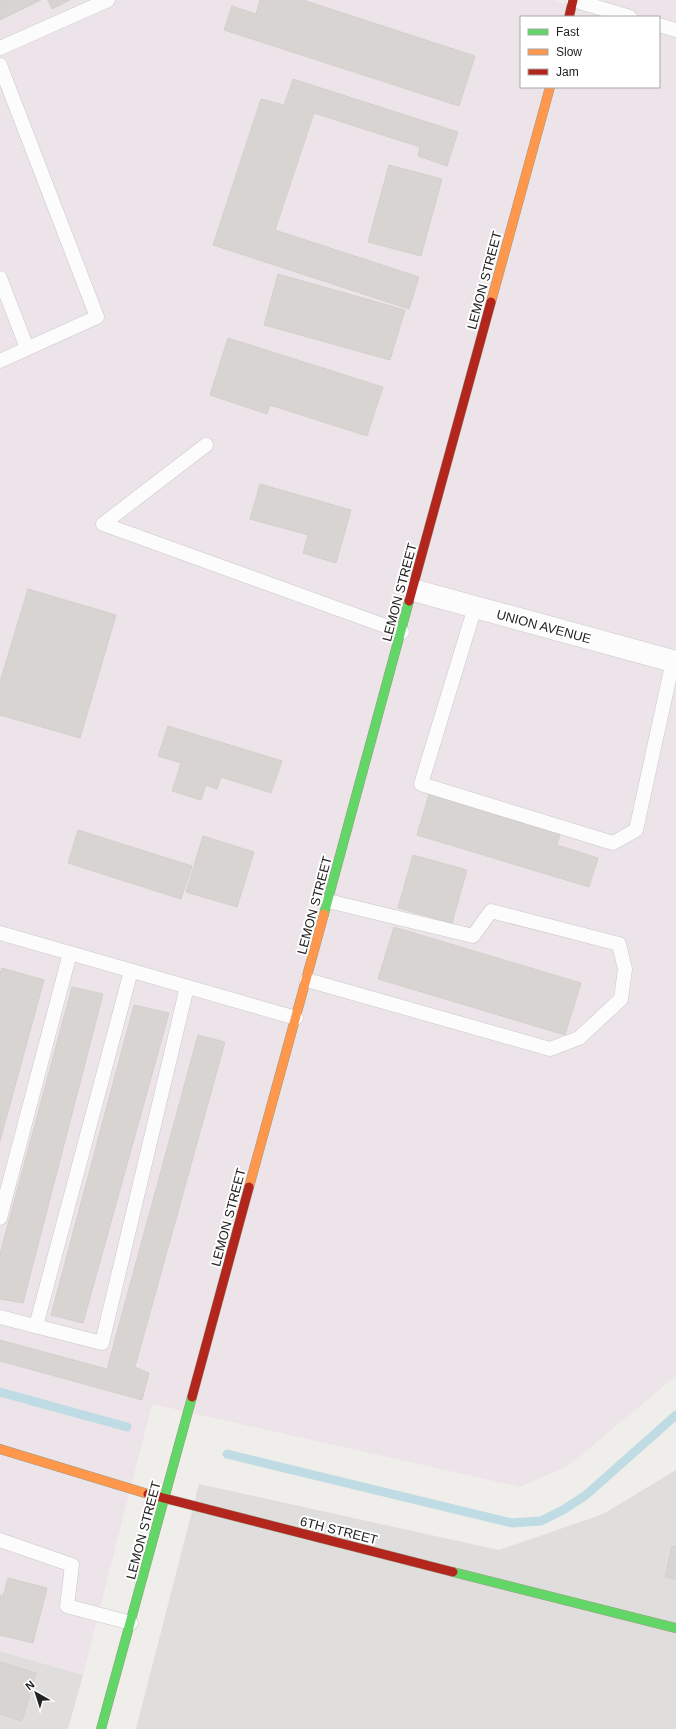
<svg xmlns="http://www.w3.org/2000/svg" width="676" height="1729" viewBox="0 0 676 1729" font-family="Helvetica,sans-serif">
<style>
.residential{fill:#dfdedc}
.industrial{fill:#ede4e9;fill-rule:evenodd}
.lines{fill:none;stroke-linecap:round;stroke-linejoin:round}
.stream{stroke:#bfdbe3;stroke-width:9}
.building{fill:#d7d4d2;stroke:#d3d0cc}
.lane-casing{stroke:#c9c8c7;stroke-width:15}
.street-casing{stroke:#c9c8c7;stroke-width:23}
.fast-casing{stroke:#999a82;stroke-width:10}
.slow-casing{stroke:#999a82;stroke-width:10}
.jam-casing{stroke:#999a82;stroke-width:10}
.lane{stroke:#fdfcfc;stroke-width:14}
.street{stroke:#fdfcfc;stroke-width:22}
.fast{stroke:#63d668;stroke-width:9}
.slow{stroke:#ff974d;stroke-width:9}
.jam{stroke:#b3261e;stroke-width:9}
.labels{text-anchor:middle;stroke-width:4;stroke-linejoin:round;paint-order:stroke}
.street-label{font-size:13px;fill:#222;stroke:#fff}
</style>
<rect width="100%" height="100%" fill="#f0eeeb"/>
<g class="residential">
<polygon points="676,1470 676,1729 136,1729 199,1484 499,1550 603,1514"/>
<polygon points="0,1651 83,1675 68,1729 0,1729"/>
</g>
<path class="industrial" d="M0 0H554L599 13 603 0H676V1376L568 1466 520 1487 152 1404 83 1675 0 1651ZM521 17H659V87H521Z"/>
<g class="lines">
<g class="stream">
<polyline points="0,1392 127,1427"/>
<polyline points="227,1454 512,1523 541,1521 563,1510 586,1495 676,1415"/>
</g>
</g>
<g class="building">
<polygon points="0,0 41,0 0,20"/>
<polygon points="48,0 70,0 52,9"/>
<polygon points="260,0 303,0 475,56 459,106 224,30 232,6 256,14"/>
<polygon points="293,79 458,132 447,166 418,156 420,147 314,113 275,230 419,277 409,309 213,245 261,99 284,105"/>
<polygon points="389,165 442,179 421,256 368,242"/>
<polygon points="278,274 405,310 390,360 264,325"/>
<polygon points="228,338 383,387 367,436 270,405 267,414 210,395"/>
<polygon points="260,484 351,510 336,563 303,553 308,535 250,519"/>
<polygon points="28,589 116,615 80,738 0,715 0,682"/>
<polygon points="168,726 282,761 271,793 221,777 217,789 206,785 201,800 172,791 181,763 158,756"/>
<polygon points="429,794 560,834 557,845 598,858 589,887 417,835"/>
<polygon points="78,830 192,866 181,899 68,863"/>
<polygon points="203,836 254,852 237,907 186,892"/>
<polygon points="413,855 467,870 452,923 398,908"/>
<polygon points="394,927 581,983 565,1035 378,979"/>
<polygon points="2,968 44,980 0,1141 0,974"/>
<polygon points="72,987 103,994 23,1303 0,1299 0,1254"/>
<polygon points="134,1005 169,1013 83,1323 51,1315"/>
<polygon points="198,1035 225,1042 135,1367 149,1373 142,1400 0,1361 0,1340 107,1369"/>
<polygon points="672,1546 676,1547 676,1579 665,1577"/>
<polygon points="8,1578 47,1588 33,1643 0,1635 0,1636 0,1595 3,1596"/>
<polygon points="0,1662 36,1673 22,1721 0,1714"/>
</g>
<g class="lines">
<g class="lane-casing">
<g id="lane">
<polyline points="573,0 630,17"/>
<polyline points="659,25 676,30"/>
<polyline points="0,48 108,0"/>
<polyline points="0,65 97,317 0,361"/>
<polyline points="0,278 27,348"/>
<polyline points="206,445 103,524 402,632"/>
<polyline points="475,607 421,784 613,843 636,830 673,661"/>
<polyline points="0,933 296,1018"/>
<polyline points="307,980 550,1049 579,1038 621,999 625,969 619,944 491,911 473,936 328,901"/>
<polyline points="0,1218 70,953"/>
<polyline points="0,1317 102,1343 187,987"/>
<polyline points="36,1326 131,971"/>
<polyline points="0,1540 72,1565 67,1606 131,1623"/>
</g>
</g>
<g class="street-casing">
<polyline id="street" points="413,590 676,662"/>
</g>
<g class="fast-casing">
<g id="fast">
<polyline points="324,914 409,601"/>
<polyline points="453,1572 675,1628"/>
<polyline points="101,1729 192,1397"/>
</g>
</g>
<g class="slow-casing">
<g id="slow">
<polyline points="491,302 550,87"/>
<polyline points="249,1187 324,914"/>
<polyline points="0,1449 148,1494"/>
</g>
</g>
<g class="jam-casing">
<g id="jam">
<polyline points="569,17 573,0"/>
<polyline points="409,601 491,302"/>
<polyline points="192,1397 249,1187"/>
<polyline points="148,1494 453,1572"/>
</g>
</g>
<use href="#lane" class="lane"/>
<use href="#street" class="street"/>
<use href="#fast" class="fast"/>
<use href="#slow" class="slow"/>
<use href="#jam" class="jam"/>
</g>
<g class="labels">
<g class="street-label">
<text transform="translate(484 280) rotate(-75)" y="5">LEMON STREET</text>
<text transform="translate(399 592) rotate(-75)" y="5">LEMON STREET</text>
<text transform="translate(544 626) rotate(15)" y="5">UNION AVENUE</text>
<text transform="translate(314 905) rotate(-75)" y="5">LEMON STREET</text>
<text transform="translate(228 1217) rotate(-75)" y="5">LEMON STREET</text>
<text transform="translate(143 1530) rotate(-75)" y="5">LEMON STREET</text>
<text transform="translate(339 1530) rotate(14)" y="5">6TH STREET</text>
</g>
</g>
<rect x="520" y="16" width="140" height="72" fill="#ffffff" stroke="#a7a7a7"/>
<rect x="528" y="29" width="20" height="6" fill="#63d668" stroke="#a7a7a7"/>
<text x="556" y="36" font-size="12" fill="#222222">Fast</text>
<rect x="528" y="49" width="20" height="6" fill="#ff974d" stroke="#a7a7a7"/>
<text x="556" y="56" font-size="12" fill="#222222">Slow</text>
<rect x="528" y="69" width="20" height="6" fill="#b3261e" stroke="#a7a7a7"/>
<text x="556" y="76" font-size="12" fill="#222222">Jam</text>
<g transform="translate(36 1693) rotate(321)" stroke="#ffffff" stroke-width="3" paint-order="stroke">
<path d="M0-3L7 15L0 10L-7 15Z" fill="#222222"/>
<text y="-6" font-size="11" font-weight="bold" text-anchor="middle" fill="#222222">N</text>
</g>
</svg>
